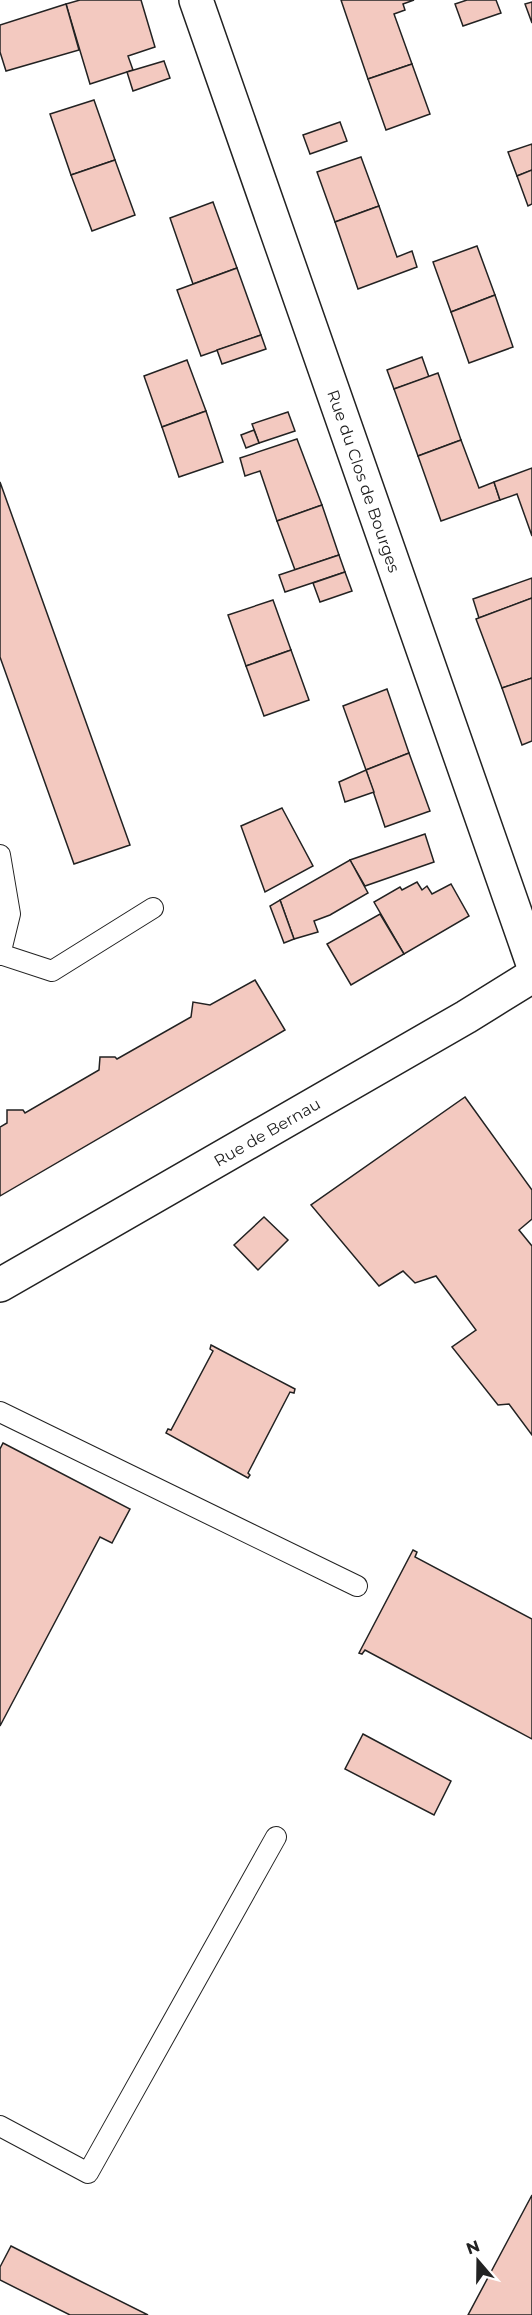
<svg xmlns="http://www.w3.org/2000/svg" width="532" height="2315" viewBox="0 0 532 2315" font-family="Montserrat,sans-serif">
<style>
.building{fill:#f3c9c0;stroke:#222;stroke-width:1.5}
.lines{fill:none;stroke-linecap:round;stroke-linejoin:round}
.service-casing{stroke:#222;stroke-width:22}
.minor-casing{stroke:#222;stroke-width:36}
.tertiary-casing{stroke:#222;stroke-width:36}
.service{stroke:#fff;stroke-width:20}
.minor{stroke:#fff;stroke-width:33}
.tertiary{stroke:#fff;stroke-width:33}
.labels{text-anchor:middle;stroke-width:4.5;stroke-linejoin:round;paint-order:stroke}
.street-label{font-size:16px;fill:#222;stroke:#fff}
</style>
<rect width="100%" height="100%" fill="#fff"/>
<g class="building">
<polygon points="80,0 141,0 155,47 128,56 133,70 90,84 66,4"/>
<polygon points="341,0 414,0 403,4 405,10 394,14 412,64 368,79"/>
<polygon points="467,0 496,0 501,13 463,26 455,4"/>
<polygon points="532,2 532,23 525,4"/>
<polygon points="66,4 79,50 6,71 0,52 0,25"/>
<polygon points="164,61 170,78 133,91 127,72"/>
<polygon points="412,64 430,114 386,130 368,79"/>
<polygon points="94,100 115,160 71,175 50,114"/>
<polygon points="340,122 347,141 310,154 303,135"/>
<polygon points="532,144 532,170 517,176 508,152"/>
<polygon points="361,157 379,206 335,222 317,172"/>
<polygon points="115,160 135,215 92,231 71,175"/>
<polygon points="532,170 532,204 528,206 517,176"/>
<polygon points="213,202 237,268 193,284 170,218"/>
<polygon points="379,206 397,257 412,251 417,267 358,289 335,222"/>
<polygon points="477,246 495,295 451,312 433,262"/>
<polygon points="237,268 261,335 201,356 177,290"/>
<polygon points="495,295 513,347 469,363 451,312"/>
<polygon points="261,335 266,349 222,364 217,350"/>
<polygon points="422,357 429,377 394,389 387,370"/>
<polygon points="187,360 206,411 162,427 144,376"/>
<polygon points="438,373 461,440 418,456 394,389"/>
<polygon points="206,411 223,462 179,477 162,427"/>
<polygon points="288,412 295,431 259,443 252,424"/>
<polygon points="254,430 259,443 246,448 241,435"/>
<polygon points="297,439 322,505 277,521 260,471 245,476 240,458"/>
<polygon points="461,440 479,488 494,482 500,500 441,521 418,456"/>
<polygon points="532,468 532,536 517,494 500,500 494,482"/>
<polygon points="0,482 130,845 74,864 0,657"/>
<polygon points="322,505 339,555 295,570 277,521"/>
<polygon points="339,555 345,572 285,592 279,575"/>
<polygon points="345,572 352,591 320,602 313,583"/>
<polygon points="532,578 532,598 479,618 473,599"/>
<polygon points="532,598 532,678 502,688 476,619"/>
<polygon points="273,600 291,650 246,666 228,615"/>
<polygon points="291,650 309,700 264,716 246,666"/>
<polygon points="532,678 532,741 522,745 502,688"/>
<polygon points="387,689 409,753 366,770 343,706"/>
<polygon points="409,753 430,811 385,827 366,770"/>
<polygon points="366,770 374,792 345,802 339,782"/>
<polygon points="282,808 313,866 265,892 241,826"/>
<polygon points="425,834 434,862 365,886 350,860"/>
<polygon points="350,860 368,893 330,915 314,921 318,932 294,939 280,900"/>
<polygon points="417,882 422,890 427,886 432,894 451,884 469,916 404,954 374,902 400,887 402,890"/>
<polygon points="280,900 294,939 284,943 270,906"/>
<polygon points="380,914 404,954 351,985 327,944"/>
<polygon points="255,980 285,1030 0,1196 0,1127 7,1123 7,1110 23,1110 25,1113 99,1070 100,1057 115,1057 117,1059 191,1017 193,1002 210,1005"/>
<polygon points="465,1097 532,1190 532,1219 519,1230 532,1246 532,1435 509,1404 498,1405 452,1347 476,1330 436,1276 415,1283 403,1271 379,1286 311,1205"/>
<polygon points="264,1217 288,1240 258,1270 234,1245"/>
<polygon points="211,1345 295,1389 294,1393 290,1392 248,1473 250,1475 248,1478 166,1433 168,1429 171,1430 213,1351 210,1349"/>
<polygon points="3,1443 130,1509 112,1543 100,1537 0,1726 0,1449"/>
<polygon points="413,1550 417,1552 415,1557 532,1619 532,1739 365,1650 362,1654 359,1653"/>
<polygon points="363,1734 451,1781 434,1815 345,1769"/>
<polygon points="532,2195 532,2315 468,2315"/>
<polygon points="11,2246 82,2282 148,2315 70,2315 0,2280 0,2267"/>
</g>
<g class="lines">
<g class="service-casing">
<g id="service">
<polyline points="0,855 10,914 0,955"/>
<polyline points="0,954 52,971 153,908"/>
<polyline points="0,1412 357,1586"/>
<polyline points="0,2126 88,2173 276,1837"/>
</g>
</g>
<g class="minor-casing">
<polyline id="minor" points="196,0 532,961"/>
</g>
<g class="tertiary-casing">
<polyline id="tertiary" points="0,1285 466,1017 532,976"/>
</g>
<use href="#service" class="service"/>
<use href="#minor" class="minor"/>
<use href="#tertiary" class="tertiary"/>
</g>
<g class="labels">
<g class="street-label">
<text transform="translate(364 481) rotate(71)" y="6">Rue du Clos de Bourges</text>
<text transform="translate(267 1132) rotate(-30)" y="6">Rue de Bernau</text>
</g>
</g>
<g transform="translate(478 2261) rotate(340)" stroke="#ffffff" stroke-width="4.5" paint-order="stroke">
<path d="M0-4.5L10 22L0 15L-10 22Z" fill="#222222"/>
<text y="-9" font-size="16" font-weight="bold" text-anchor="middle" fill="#222222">N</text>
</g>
</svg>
